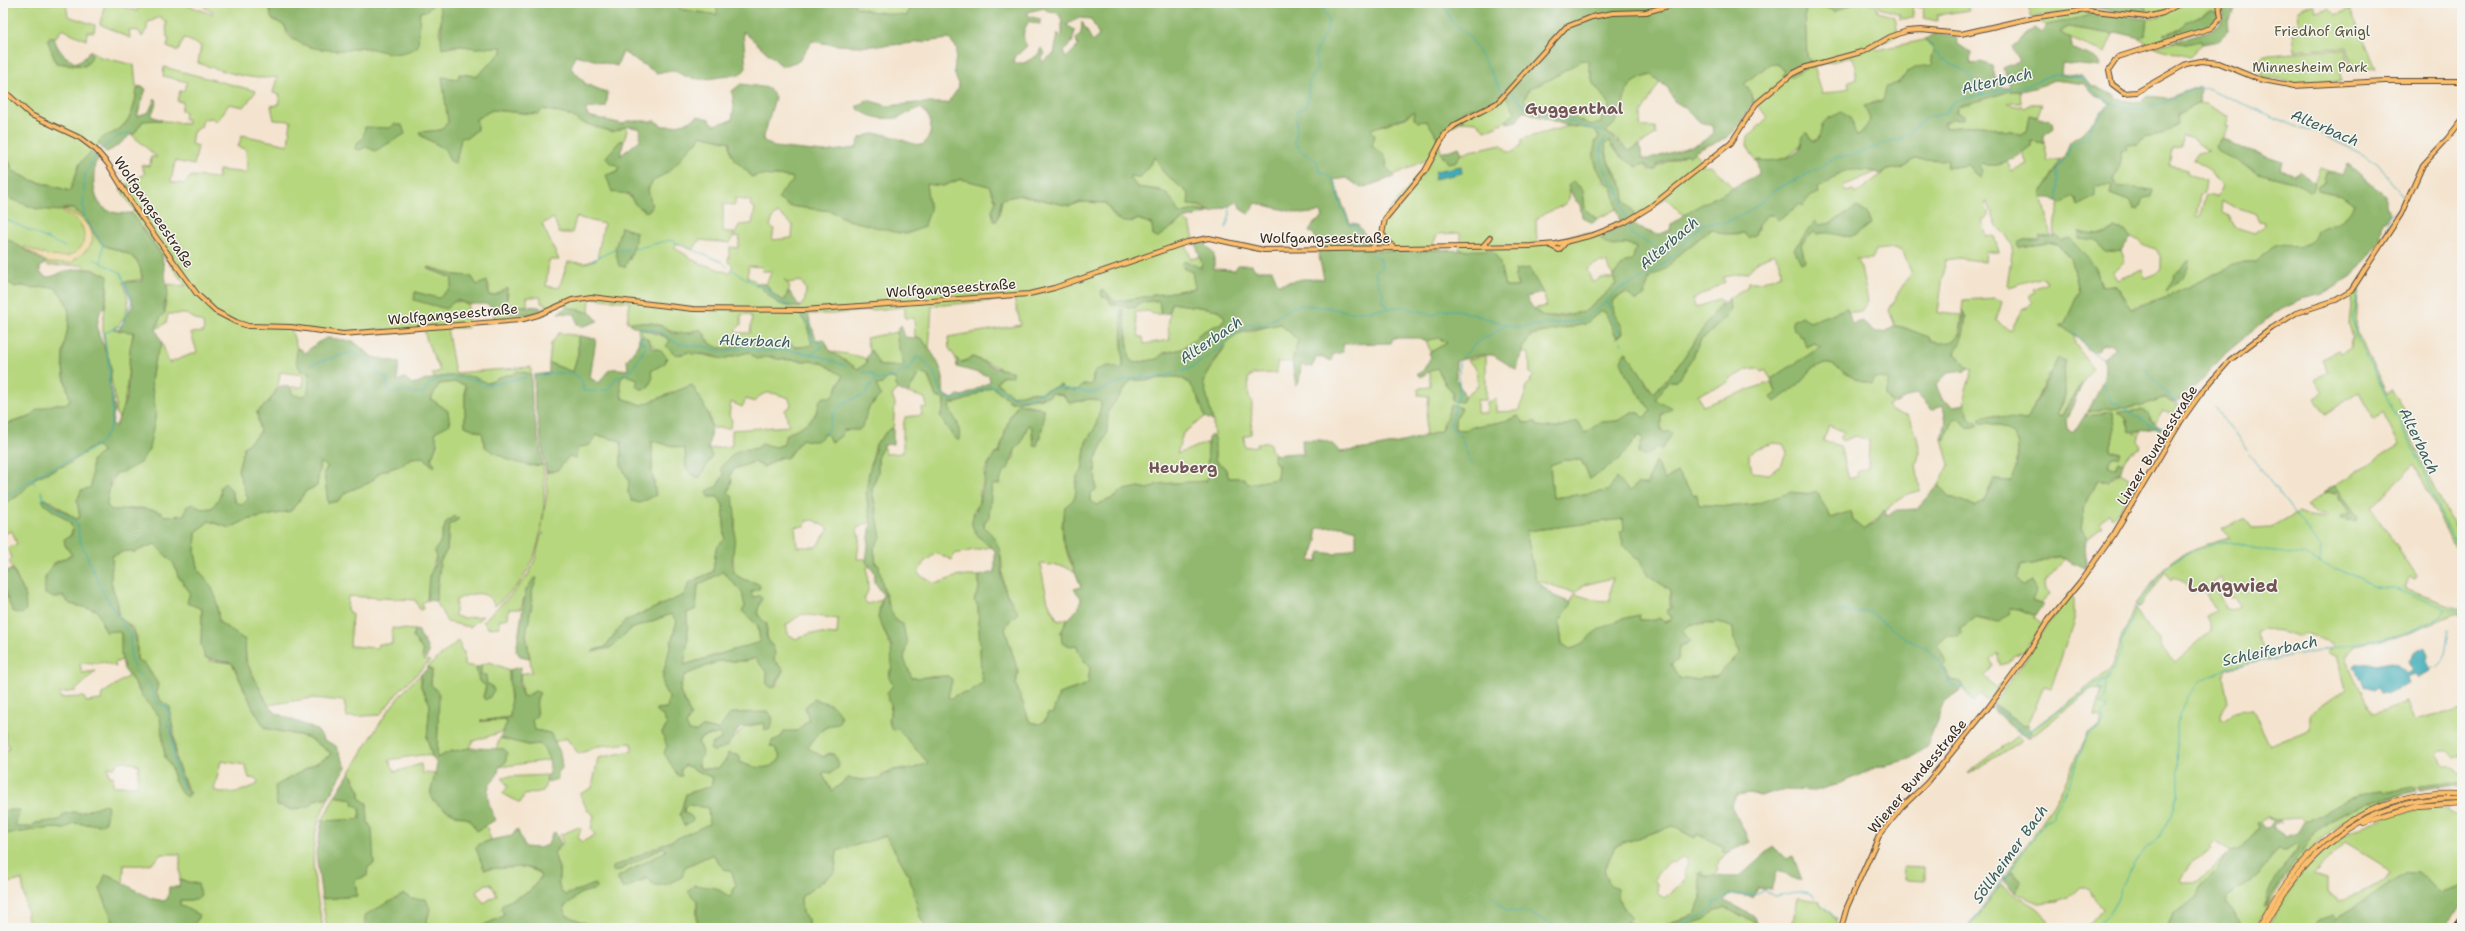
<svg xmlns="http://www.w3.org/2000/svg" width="2465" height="931" viewBox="0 0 2465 931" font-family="'Shantell Sans',sans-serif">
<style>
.green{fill:#b7d77f;stroke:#79804e;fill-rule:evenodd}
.forest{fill:#91b86e;stroke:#667146;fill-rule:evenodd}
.sand{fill:#eeda9e;stroke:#94825e}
.water{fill:#3aabb6;stroke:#3a6a6a}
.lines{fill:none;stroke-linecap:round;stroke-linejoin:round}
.stream{stroke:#3aabb6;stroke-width:1}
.major-casing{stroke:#574639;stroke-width:6}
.highway-casing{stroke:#574639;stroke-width:6}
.major{stroke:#fabe6d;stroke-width:4}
.highway{stroke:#fabe6d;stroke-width:4.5}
.rail-casing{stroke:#3b2a1e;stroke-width:2.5}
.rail{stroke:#f6f6f2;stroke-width:1;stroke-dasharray:3;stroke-linecap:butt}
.labels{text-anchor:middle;stroke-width:3;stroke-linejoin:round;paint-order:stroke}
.park-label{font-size:14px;fill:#5a5536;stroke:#f6f6f2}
.street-label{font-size:14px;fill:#3b2a1e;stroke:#f6f6f2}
.water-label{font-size:15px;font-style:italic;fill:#3b5e5b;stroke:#f6f6f2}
.quarter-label{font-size:16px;font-weight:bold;fill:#725655;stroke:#f6f6f2}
.district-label{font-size:18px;font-weight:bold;fill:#725655;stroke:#f6f6f2}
</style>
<rect width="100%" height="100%" fill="#f6f6f2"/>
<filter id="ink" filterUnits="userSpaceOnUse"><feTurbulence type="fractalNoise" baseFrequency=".025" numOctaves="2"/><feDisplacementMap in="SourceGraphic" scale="8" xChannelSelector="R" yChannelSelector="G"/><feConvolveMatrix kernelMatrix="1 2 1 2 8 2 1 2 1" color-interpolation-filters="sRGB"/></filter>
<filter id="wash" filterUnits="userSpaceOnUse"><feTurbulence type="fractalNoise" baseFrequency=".012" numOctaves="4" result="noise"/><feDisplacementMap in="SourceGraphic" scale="16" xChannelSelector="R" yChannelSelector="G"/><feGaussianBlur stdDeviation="0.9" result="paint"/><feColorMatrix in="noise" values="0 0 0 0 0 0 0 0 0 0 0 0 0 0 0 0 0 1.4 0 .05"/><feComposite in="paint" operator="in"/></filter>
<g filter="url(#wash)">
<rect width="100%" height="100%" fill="#f4e4cf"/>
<g class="green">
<path d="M3 3H71L66 4 68 16 95 25 94 32H87L86 40 62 29 56 37H49L48 41 56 63 85 66 92 54 90 50 100 57 134 65 136 86 144 87 137 89C133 123 125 125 98 143L99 145 80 163 70 191 31 180 13 171 9 161 3 160Z"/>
<path d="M105 3H122L123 7 137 11 140 3H181L212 14 213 11 205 8 202 3H262L270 9 271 18 285 26 287 34 293 40 347 50 362 47 367 50 420 12 434 4 439 6 442 14 439 34 448 48C461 44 486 48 502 47V52L477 76 459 74 458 79 442 77 449 122 441 130 419 133 420 135 445 149 456 163 461 137H468L477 130 476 119 492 110 531 114 543 109 572 116 580 122 597 127 628 126 624 141H620L618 171 606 176C614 190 626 188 635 204H651L648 198V189L655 178 664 174 688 148 698 141 700 135 730 142C729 159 744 166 752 177L758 175 792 177 793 181 785 189 789 206 831 211 848 220 909 233 924 226C932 212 928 200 925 184L943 186 961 179 989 186 996 201 992 211 994 221 999 216 1002 199 1020 195 1070 206 1081 202 1105 203 1116 219 1132 223 1138 219 1152 225 1153 236 1173 227 1183 219 1190 224 1194 239 1185 241 1191 259 1200 257 1202 264 1199 268 1186 261 1188 270 1192 272 1195 288 1115 302 1104 291 1112 305 1154 300 1159 301 1161 314H1153L1149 311 1135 312 1139 337H1143L1144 344 1170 340 1168 327 1171 303 1219 310 1225 318 1221 323 1202 332 1182 349 1164 353 1157 359 1136 363 1130 360 1123 309H1121L1123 368 1108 366 1093 375 1092 385 1078 390 1063 389 1061 385 1039 393 1030 392 1013 396 997 383 1001 377 1013 376C1005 369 985 362 973 357L959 363 949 348 948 337 1021 325 1014 299 932 306 929 349 922 339 915 337 914 318H905V307L832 314H800L807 325 812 345C796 351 776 340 761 348L752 340C736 347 714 357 705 334L694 330C678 341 667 324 651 323 643 323 635 323 627 322L630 302 590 298 589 310 591 313 567 307 560 301 536 314 494 321V310L513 313 540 310 539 307 543 309 547 304 541 303V297H527V306L506 305 508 293 489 296V284L477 285 471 276 455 275 429 267 428 269 452 278 451 287 439 299 415 292C441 319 440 295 468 304V328H447L455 373 531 367V374L517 371 513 375C499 374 499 383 487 383 468 383 456 373 435 378L432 374 440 371C434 355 428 349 424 329L392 333 383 329 347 332 291 329 297 348 296 361 305 370 310 372 308 392 304 397 293 395 290 387H303L304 375 280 372C279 392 271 400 257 412L260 433 244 447 238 470 248 499 242 505 236 504 231 489 221 491 219 500 212 508 201 509 196 505 184 515 179 517 165 516 142 508 112 510 107 506C110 469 121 470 148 449L156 413 151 382 154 362 162 343 169 363 197 352 191 333 204 332 203 323 186 314H168L166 323 156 329 160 318 165 313 167 284 186 286 131 213 135 211 120 189 145 174 141 165 150 166 151 157H157L131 134H134L143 121 150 119 188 124V120L184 119 185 112 181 111 183 102 177 101 180 91H184L187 82 163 76 164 67 256 91 244 107 229 104 217 122 212 118 203 119 201 127 193 132 191 144 198 146 194 165 175 161 171 182 185 184 191 176 218 178 219 170 247 173 246 149 238 147 242 135 288 145 291 121 274 120 271 106 278 105 280 95 273 93 277 77C249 81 224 71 198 63L201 46 184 38 178 51 167 47 169 38 167 37 166 22 160 17 147 23V29L142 37 139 31 129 30 130 38 100 24ZM735 198 751 201 750 205 755 208 752 224 739 225 734 237 740 236 738 248 730 247 728 262 733 266 729 273 697 262 675 248 676 243 693 250 699 240 730 243 734 233 723 231V204L735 205ZM778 213 793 225 792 238 772 240 774 229 770 226 773 217ZM576 217 604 224 597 259 586 263 568 262 559 288 546 286 549 260H559L542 224 554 218 559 233H572ZM621 227 636 232 630 260ZM749 266 763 267 762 271H772L766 284 775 296 784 301 790 287 784 279 788 283 801 281 806 289 805 300 800 307C775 307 771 298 755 281 753 279 750 279 747 277ZM749 314 752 319 750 333H736V329L741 325V315Z"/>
<polygon points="679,3 717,3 718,15 679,9"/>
<polygon points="853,3 910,3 907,16 870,11 856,7"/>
<path d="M1854 3H1876L1878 12 1895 17 1898 35 1875 48 1877 50 1924 40 1934 48 1931 57 1933 65C1927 67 1919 66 1914 69 1903 74 1890 91 1883 101L1873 102 1867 111 1871 121 1860 134 1856 135 1853 131V124L1820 136 1813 142 1808 133C1796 155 1783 164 1758 160L1756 162 1747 145 1748 137 1768 117 1753 102 1752 94 1745 85V82L1771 63 1779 65 1785 72 1783 76 1814 65 1809 63 1807 57 1805 12 1810 5 1828 8 1834 12ZM1853 57 1857 79 1848 81 1849 87 1837 92 1822 93 1814 66Z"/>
<polygon points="1879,3 1980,3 1968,5 1969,10 1937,15 1937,21 1924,18 1923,8 1912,6 1914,18 1900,19 1900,14 1879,8"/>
<polygon points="2013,3 2096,3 2097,8 2032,17 2026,3 2014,6"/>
<polygon points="2143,3 2178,3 2156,14 2145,16 2146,8"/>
<path d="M2184 3H2217L2220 15 2203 14C2195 21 2187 20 2181 29L2170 32 2166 41 2151 45 2140 38 2145 35 2147 19 2160 16Z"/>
<polygon points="2311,4 2313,4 2316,12 2329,8 2336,15 2350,9 2376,68 2353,71 2347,47 2295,51 2292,24 2299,25 2298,10"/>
<polygon points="2091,11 2088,16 2047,25 2033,20"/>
<path d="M2068 27 2113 34 2105 53C2090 45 2073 42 2060 32Z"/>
<polygon points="2201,41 2202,44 2190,57 2153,47 2172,42 2186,44"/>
<polygon points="2346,49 2349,69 2340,70 2341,81 2301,84 2262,77 2261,62 2263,57 2269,55"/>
<polygon points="1582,60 1588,61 1593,83 1609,104 1610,110 1601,123 1593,126 1576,120 1555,108 1532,108 1524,101 1529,88 1553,78"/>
<path d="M1651 75 1660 82 1642 112 1640 125 1643 127H1655L1656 135 1629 151 1617 139 1606 132C1609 128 1615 125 1617 120 1629 98 1618 84 1651 75Z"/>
<polygon points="2010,91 2020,91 2021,103 2008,103 2015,107 2022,106 2024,108 2031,104 2042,104 2037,117 2029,115 2026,132 2022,135 2012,131 1999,130 1984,125 1946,128 1944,125 1956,114 1958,107"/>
<polygon points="1504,93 1516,112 1506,121 1486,131 1476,122 1462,121 1463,110 1497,102"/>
<path d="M2199 103 2206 104 2229 117 2226 126 2229 127 2216 147C2224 153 2253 168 2257 173L2301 184 2309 191 2313 190 2321 167 2332 171 2327 172 2326 181 2318 190 2342 195 2354 204C2353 206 2352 210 2350 213 2348 216 2310 244 2306 245 2296 248 2284 245 2274 245L2256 262H2243L2229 267 2171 295 2131 308 2115 285 2102 286 2095 266 2054 237 2055 221 2060 203 2063 204 2071 196 2076 198 2095 186H2112L2110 194 2129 201 2134 209H2139L2113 180 2120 165V151L2127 145 2138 144 2144 137 2166 133 2177 114ZM2182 136 2190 138 2209 151 2197 153 2194 160 2211 171 2222 186 2216 197 2206 195 2199 217 2196 216 2200 195 2204 194 2206 181 2187 173V170L2169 166 2172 148 2181 147ZM2221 200 2234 207 2255 213 2259 221 2264 222 2263 227 2254 233 2235 227 2229 216 2223 213ZM2115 229 2125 231 2131 238 2141 241 2143 245 2156 249 2161 258V269L2156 274 2145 278 2142 270 2118 280 2113 271 2125 261 2121 250 2105 252 2096 240 2079 233 2105 234Z"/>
<path d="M1414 111C1435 126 1436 135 1443 158L1455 162 1462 153 1501 144 1508 152H1513L1521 145 1522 139 1568 126 1594 129 1599 137 1595 142 1603 181 1612 187 1618 208 1597 219 1585 209 1583 190 1573 181 1568 186C1577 210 1547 207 1536 220L1537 243C1554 243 1572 232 1589 233 1609 234 1599 251 1627 243L1636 248 1632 261 1625 262 1613 276 1607 263 1599 262 1587 269 1592 282H1595L1600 278H1614L1616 284 1586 311 1546 318 1533 309 1547 306 1543 293 1514 275 1518 287H1505L1499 260 1459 249 1461 243 1460 233 1438 234 1433 244 1443 249 1376 251 1373 243C1379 235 1379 226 1384 218 1398 197 1418 180 1430 158L1394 175 1386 167 1387 163 1372 146 1370 129 1406 118Z"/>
<polygon points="1609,141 1620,156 1645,164 1648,170 1694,151 1702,162 1701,166 1711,165 1734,189 1683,215 1666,198 1633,222 1624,200 1621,181 1608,161 1605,144"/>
<path d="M2031 141 2044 143 2048 161 2061 159 2042 192 2051 238 2041 237 2040 240H2024L2017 243 2019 247 2048 243 2057 245 2071 258 2079 290 2065 324 2066 329 2074 334 2075 344 2093 368 2069 401 2061 416H2057C2057 409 2063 404 2064 397 2067 385 2061 373 2065 361L2048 375 2027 420 2007 419 1995 415 1980 423C1994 422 2011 429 2017 442 2019 447 2017 455 2017 461 2016 469 2016 474 2011 481L1994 480 1983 501 1975 506 1948 496 1939 485 1949 465 1942 439H1945L1954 419 1959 418 1967 428 1977 426C1975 422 1971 421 1969 417 1959 402 1968 383 1973 369L1968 368 1955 353 1963 334 1966 317 1962 310 1963 300 1996 298 2002 302 1996 321 2011 330 2023 308 2026 309 2033 302 2028 297 2035 292 2033 289 2047 283 2042 277 2009 287 2007 285 2013 247 2006 235 1997 227 1988 203 1986 202 1985 208 1988 211V218L1982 220 1987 237 1994 236 1999 252H1986L1985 262 1959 258 1945 260 1938 313 1962 315C1958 374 1923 327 1895 326L1889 310 1911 272 1903 252 1895 248 1876 250 1872 259H1856L1861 268 1868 301 1861 311 1848 313 1847 308 1810 322 1798 333 1821 347 1771 379 1765 370 1762 372 1758 368 1748 369 1730 379 1729 383 1698 394 1703 406 1771 382 1776 392 1798 385 1812 369 1824 363 1833 365 1844 371 1890 379 1885 395 1892 403 1887 406 1891 411 1906 415C1916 426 1923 452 1916 464L1920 491C1896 493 1883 517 1864 529L1853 520 1831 518C1813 475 1786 499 1754 504 1736 507 1717 505 1699 505L1677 472 1665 480 1655 461 1647 485 1630 492 1608 491 1553 498 1550 465 1565 460H1581L1590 478 1618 461 1639 435 1643 438 1638 453 1658 447 1661 449 1665 433 1660 425 1661 415 1672 408 1657 401 1655 398 1669 381H1677L1702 338 1730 312 1729 298 1747 287 1748 282H1761L1781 274 1780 262 1773 254 1758 261 1748 272 1724 277 1725 282 1692 300 1696 308 1718 299 1722 302 1678 366 1654 394 1626 352 1624 353 1627 376 1651 411 1643 418 1632 412 1617 421 1601 422 1585 434 1578 421 1557 428 1537 426 1536 422 1524 423 1518 416C1504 423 1490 423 1476 427 1466 429 1465 431 1455 429V417L1459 413 1443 421 1441 431 1425 436 1429 396 1418 395 1419 388 1430 387V371L1437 368 1446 385 1462 402 1465 396 1478 386 1476 368 1467 360 1486 355V400H1477V413H1487V402L1496 399V412L1518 411 1525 395V388L1534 375 1530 373 1529 353H1521L1531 335 1585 324 1601 311 1605 312 1617 338 1623 333 1622 328 1614 312 1612 301 1626 292 1630 295 1650 277 1666 268 1675 258 1711 229C1727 237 1741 234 1758 230V225L1767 215H1773L1778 220 1806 200 1817 187 1829 183 1837 174 1845 170 1863 169 1876 172 1843 186 1846 192 1853 190 1855 194 1887 170 1902 168 1915 159 1949 160 1947 168 1967 165 1978 177 1979 166 1982 163C1989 166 2000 166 2007 162L2012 171 2027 164 2022 152 2031 146ZM1846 213V237L1831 232 1817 234 1814 232 1801 244 1815 221 1819 226 1832 223ZM1829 425 1844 432 1840 439 1842 441 1856 436 1869 440 1868 468 1857 472 1858 476 1849 479 1840 446 1823 441ZM1774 443 1783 444 1787 452 1781 465 1769 474 1752 472 1749 455 1755 449Z"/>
<polygon points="1155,157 1163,172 1189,194 1188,205 1199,206 1212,212 1193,210 1179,214 1161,190 1137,187 1128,176 1141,177"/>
<path d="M3 196 37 209H72L84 218 103 245 131 255 140 265 142 279 123 282C131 299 130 318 113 329L133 332 126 392 120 420 115 412 116 405 103 337V321L108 289 94 269H83L84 265 49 266 3 236Z"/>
<path d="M3 279C13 290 40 286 54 287 83 314 61 336 63 367 63 378 68 390 70 400L65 404H56L29 417 3 425Z"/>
<path d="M2358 289 2356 331 2387 394 2391 389 2405 411 2403 412 2407 420 2402 423C2424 458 2436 497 2458 532L2462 530V563L2415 464 2371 507 2417 576 2415 579 2409 577 2405 589 2462 610V615L2455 614 2402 635 2355 645 2347 655 2346 661 2373 714 2407 702 2414 721 2462 709V758L2461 755 2454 757 2448 750H2441L2437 753 2446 766 2449 764 2460 774 2462 772V784L2447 783 2393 791 2380 790 2348 799 2305 823 2300 818 2273 820 2266 817 2257 823 2259 827C2254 835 2247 839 2242 848L2230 851 2215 842 2210 847 2212 849 2192 861 2180 880 2182 882H2198L2225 856 2216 871 2203 884 2196 899 2173 913 2167 928H2081L2091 922 2103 908 2087 887H2080L2070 896 2058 901 2039 903 2015 893 2021 881 2012 871 2004 880 2003 878 2048 814 2065 783 2088 733 2099 728 2101 719 2095 718 2102 690 2091 689 2034 735 2030 731 2110 670 2134 607C2146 616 2145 634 2160 639V646L2175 663 2212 631 2206 616 2216 611 2202 587 2192 593 2184 582 2173 577 2171 580 2164 572 2140 607 2135 605C2169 560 2174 552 2230 538L2221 529 2243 519H2245L2253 529 2270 528 2298 512 2308 516 2328 518V515L2316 513 2306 506C2332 487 2333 487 2350 514L2349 516 2358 518 2335 485 2399 445 2383 412 2374 420 2359 392 2326 414 2315 398 2323 393 2315 380 2328 372 2322 359 2339 350 2341 353 2350 349 2351 340 2353 339 2349 324 2352 296ZM2221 578 2230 597H2235L2239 607 2236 609 2224 608V604L2212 583ZM2262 629 2281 631 2300 637 2303 634C2308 634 2329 642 2333 644V647L2326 652 2329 655 2336 656 2346 689 2310 714V729L2270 746 2253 710C2240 709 2234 708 2226 720H2222C2219 712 2223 707 2228 702L2223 677 2226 669 2269 659 2256 633Z"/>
<polygon points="1280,324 1298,340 1292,362 1277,362 1277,373 1253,374 1248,378 1249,398 1252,400 1251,434 1244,436 1245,447 1257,446 1257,443 1270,443 1271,450 1276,454 1273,455 1278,464 1277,479 1248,484 1238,478 1229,478 1225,468 1215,460 1213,421 1203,382 1229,340 1237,334"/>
<path d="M638 328 666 337 680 355 689 352 718 358 749 352 778 359 821 362 844 376 839 382 835 393 819 407 812 419 804 427 794 430 783 445 775 447 762 444C750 455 742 443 728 460 724 464 722 464 721 470L724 474 713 495 718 497 723 505 725 539 716 548 713 572 690 582 684 595 625 621 605 647 593 650 610 648 631 629 671 614 677 621 663 675V687L669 697 667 708 656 709 663 716 667 725 662 733 680 771 685 765 713 778 711 786 686 794 680 815 692 817 684 812 685 806 690 805 709 808V825L666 844 616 872 664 847 666 849V851L618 877 617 880 627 888C654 873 685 867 713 854L723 869 731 870 736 885 730 897 716 888 697 901V928H597L566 916 564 907 581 893 595 889 597 886 595 885 565 895C555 885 560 881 559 869 558 864 555 858 554 853L563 843 560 835 579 827 581 829 578 838 582 842 595 835 591 829 594 815 587 810 580 794 592 788 598 758 632 751V743L599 746 579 754 566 738 555 742 550 733 535 730 532 721 538 712 535 709V691L525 697 522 695 520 674 532 672 526 634 532 604 531 595 536 578 526 590 521 609H509L508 618 499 620 500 627 488 628 483 621 510 596 528 575 535 560 541 535 544 534 541 532 547 492 546 472H553L577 448 596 435 621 441V465L629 481 628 493 655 483 652 473V441L685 449 686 467 697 478 700 477 712 456 708 449 732 446V430L789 426 785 410 791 406 789 398C773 393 765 388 754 402L746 399 742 407 731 402 729 415 732 421 730 428H712L709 415 692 385 642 405 622 398 620 381 624 374 638 379 637 386 641 389 648 388 651 371 665 363 667 357C659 349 651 345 643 336L639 338Z"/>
<path d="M897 332C896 344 902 354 904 366H880L869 350 866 338Z"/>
<polygon points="559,333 581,336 578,337 578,353 573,372 549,363 551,344"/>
<polygon points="1432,338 1439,338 1447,343 1431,352 1426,341"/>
<path d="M830 351C841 354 855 354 866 359L867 363 858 369Z"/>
<path d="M919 372 928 376 936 397 944 399 943 411 940 413 943 421 960 436 958 424 948 408 951 403C964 404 979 391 992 387L1011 402H1018L1031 398 1039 399 1051 393 1063 395 1070 403 1090 399 1100 400 1102 406 1095 428 1086 442 1082 471 1077 476 1075 499 1065 507C1064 529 1062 555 1077 573L1063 566 1040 564 1048 602 1058 621 1068 618 1060 633 1076 645 1082 658 1090 667 1088 684 1059 694 1053 713 1040 724 1029 722 1016 685 1018 672 1005 629 1010 620 1012 600C1000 589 1004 572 1001 557 1000 547 989 535 984 527L992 485 1014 458 1015 450 1021 443 1028 425 1032 427V439L1041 437 1044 409 1026 404 1010 416 999 453 989 462 984 473 985 482 981 487 978 506 973 512 975 532 990 547 954 554 952 560 936 553 923 563 918 574 935 584 958 576H979V590L974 600 978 606 981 673 983 682C976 689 972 694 962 693L952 699 948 697 952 680 948 676 912 678 904 659 903 625 897 622C889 612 880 578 879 566L876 564 874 548 877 513 872 490 878 472V456L884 445 885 454 903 453V427L905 417 922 415 921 408 927 407 925 398 908 393Z"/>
<path d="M1171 376C1194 378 1199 398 1205 417L1183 433 1177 454 1209 442 1208 481 1157 484 1149 489 1139 487 1096 505 1091 501V492L1096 490 1095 461 1107 433 1108 411 1131 380H1152Z"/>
<path d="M889 377 895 379 897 389 892 396 895 403 893 429H889L876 444 869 473 866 493 871 522 857 528 858 535 860 536 857 559H866L870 566 867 567 868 591 864 599 867 604 882 600C869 621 904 652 889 672L893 685 890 716 888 719 892 730 898 729 928 763 912 769 902 768 884 773 880 778 862 780 848 778 832 791 822 774 834 754 829 753 823 757 808 748C816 735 823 725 838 724L809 719 797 731 788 732 775 748 781 757C768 778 742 765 728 753L727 758 719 768 704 769 699 767V759L703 755 698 742 701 738 720 733 721 739 712 744 734 738 744 727 764 723 766 727 773 717 718 730 703 727 696 732 689 731 686 725 680 692 681 684 685 675 719 661H746L756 658 767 673V685L776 686 783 670C781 666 776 665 774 660 770 651 766 634 767 624L758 615 751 592 760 588 745 582 734 572 728 493 732 480 730 476 734 469 754 462 764 467 790 452 802 439 862 427 869 407 875 402 876 385 882 384ZM814 520 829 529 816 547H797L795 527 805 526 806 521ZM802 614 838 619 837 635 811 633 796 639 788 634 786 625Z"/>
<path d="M456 382 465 385V426L482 433 529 466 543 465C546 500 544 545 524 576 517 588 505 597 495 606 487 588 471 593 456 600L455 616 464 618 483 616 470 627 447 622 436 601 437 592 440 562 447 550 449 525 446 522C438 549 430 572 427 600L422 603 423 609 420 610 415 600 348 596 347 610 352 614 350 646 377 648 378 644H392V628L414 630 413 637 423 651 424 660 430 661 400 690 380 715 347 717 344 701 312 698 268 705 246 661 245 640 219 622 216 598 211 586 199 571 195 553 196 532 209 521 230 528 246 520 291 511 306 491 317 486 320 462 328 466 324 472 328 503 338 501 346 492 371 482 380 472 402 465 411 458 424 457 433 467 435 465 431 459 437 444 435 432 448 411 431 399 438 384Z"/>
<polygon points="2165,398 2178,405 2172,414 2162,411 2155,423 2119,412 2126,419 2128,426 2135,433 2141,429 2138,440 2141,446 2132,451 2123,463 2119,462 2115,469 2108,466 2113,458 2121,453 2110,450 2114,432 2113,412 2085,415 2088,411 2143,406"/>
<path d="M95 444 103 451 91 488 81 491 77 501 80 517 76 519 51 501 44 504 68 520 73 529 65 545 72 555 54 563 44 579 70 604 97 610 101 615 102 625 121 633 122 660 114 663 116 667 104 662C95 665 89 661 80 664L82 673 96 671 75 691 60 693V698L84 697 86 702 101 700 102 694 130 675 142 697 160 717 165 757 172 769 174 780 190 794 176 761 174 729 162 702 137 660V637L133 628 118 616C121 602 111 591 111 578 111 570 113 565 112 556L125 551 135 552 154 544 174 564 178 576 202 609 201 644 210 661 232 663 253 708 265 728 307 737 331 753 314 800 329 797C304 843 314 879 323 928H188L197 921 180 905V900H195L198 885 180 880V854H161C152 868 140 865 124 865L123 885 119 880 100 889 112 918 113 928H29L22 880 3 884V834C24 833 44 826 65 829L74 823 92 825 89 810 80 813 73 812 60 820 35 823 31 827H15L17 817 3 813V752L9 749 3 727V587L13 612 25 594 9 561 12 558 7 548 17 544 12 531 3 534V504L18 496 37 477 70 463ZM125 761 139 765 137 786H113V776H109L108 767H115L119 762ZM221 761 245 765 249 778 257 779 258 784C244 791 229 796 214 790Z"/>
<polygon points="2120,473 2129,478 2127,481 2135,485 2113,518 2108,514 2100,523 2103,526 2087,538 2081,528 2085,506 2098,480 2103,482"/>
<polygon points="1623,519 1630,550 1635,558 1639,559 1648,575 1670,590 1670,615 1672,617 1671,620 1665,622 1640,620 1639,615 1594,633 1582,646 1570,649 1562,644 1559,622 1575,594 1594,600 1610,601 1612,578 1584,585 1575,593 1536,580 1526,531"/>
<path d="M2057 557 2065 559 2045 582 2046 589 2050 593 2040 604 2032 601 2017 578 2022 564C2037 566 2043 560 2057 557Z"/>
<polygon points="723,572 742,592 745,607 743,611 758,626 760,642 683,665 688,640 687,613 696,609 698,585"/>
<polygon points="2071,595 2074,598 2074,620 2051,688 2044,686 2028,725 2024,726 1993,704 2026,659 2042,631"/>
<polygon points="2011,608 2019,609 2036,616 2034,618 2042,625 2017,666 2024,654 2022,652 2014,655 2009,663 2000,665 1997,653 1990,660 1993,666 1985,676 1996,688 2003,682 1989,702 1980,695 1973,702 1960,682 1950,680 1943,667 1937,645 1947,636 1975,618 1990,622"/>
<polygon points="1719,622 1733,628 1734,641 1740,653 1716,677 1702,677 1699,680 1679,677 1671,665 1679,647 1688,643 1682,631 1691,624 1700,625"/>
<path d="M459 640 461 650 464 652V665L477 667 476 668 486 686 483 697 487 684 480 671 481 665 490 662 509 670C509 686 512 700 510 717L480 721 505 720 507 723 502 732 473 741 470 748 449 752 436 759 438 727 431 684 432 670 430 667 426 668Z"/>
<path d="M421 674V687L430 704 427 738 432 756 421 755 389 760 395 772 421 764 422 773H436L430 793 455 815 469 819 477 830 486 825 491 840 478 845 484 869 524 867 538 872 541 877 530 891 503 904V916L478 928H425L430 909 366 915 365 928H327L322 899 357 896 355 880 372 829 368 822 367 804 360 799V792L350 772C375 733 386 706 421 674ZM486 884H491L497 895 484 903 476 892Z"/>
<polygon points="2017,736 2022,740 1969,774 1968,773"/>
<polygon points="500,738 528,745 541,744 550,760 499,767 496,749"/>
<polygon points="549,775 543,791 524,795 520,803 502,793 508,787 502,777"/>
<path d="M2403 794C2327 820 2292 860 2255 928H2239L2240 923 2225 902 2228 896 2257 876 2278 849 2285 850 2296 844 2299 847 2285 864 2265 907 2277 885 2305 848 2307 839 2329 822 2353 809 2384 797Z"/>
<polygon points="335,796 352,799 360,807 360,820 322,821"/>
<path d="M2439 807 2444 810 2448 808 2449 812 2462 818V882L2459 887 2441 893 2417 873H2407L2336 919 2338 928H2267C2306 853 2353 815 2439 807ZM2346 842 2379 862 2391 873 2386 881 2340 901 2327 892V879L2313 875Z"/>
<path d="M1672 826 1695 838 1697 834 1724 847 1722 851 1726 853 1716 866 1718 870 1713 877 1703 876 1699 872 1702 897 1694 915 1666 924 1663 928H1644L1626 921 1630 917 1617 897V888L1610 885 1604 871 1615 846ZM1682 857 1686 858 1688 863 1685 869 1686 880 1664 898 1658 893 1657 884 1654 879 1669 862 1674 863Z"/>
<polygon points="886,836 909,875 920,917 927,928 808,928 808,919 802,913 801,897 835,872 837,851"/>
<polygon points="1904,867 1924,868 1924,881 1903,880"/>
<path d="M2002 884C2016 903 2045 901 2049 928H1969Z"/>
<polygon points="1797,898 1820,901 1820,904 1836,919 1836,928 1805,928 1807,926 1793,922"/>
<polygon points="1725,908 1757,923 1757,928 1680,928 1705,919 1715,910"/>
</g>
<g class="forest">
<path d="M262 3H679L680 9 717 15V3H853L856 7 870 11 907 16 910 3H1854L1834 12 1828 8 1811 5 1805 12 1807 57 1810 59 1809 63 1814 65 1791 77 1783 76 1785 71 1779 65 1771 63 1746 82 1745 85 1752 94 1753 102C1745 116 1737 133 1722 140 1714 143 1695 150 1690 156L1686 154 1658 164 1656 170 1652 171 1645 164 1637 167 1620 156 1609 141 1605 144C1606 150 1606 157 1609 163 1614 175 1628 186 1624 200L1634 213 1633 222 1639 228 1658 235 1670 230 1671 224 1691 210 1759 174 1757 160C1769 162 1798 160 1801 145 1803 140 1801 138 1805 133H1808L1813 142 1818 140 1823 123 1827 119 1842 112 1851 119 1856 135 1860 134 1871 121 1864 106 1883 101 1886 87 1900 82 1907 72 1916 67 1933 65 1931 57 1934 48 1924 40 1935 33 1956 37 1958 44 1971 53 1970 63 1981 62 1992 66 1997 83 2004 88 2010 86 2003 68 2020 61 2012 47 2034 28 2041 33 2047 25 2088 16 2091 11 2147 19 2145 35 2140 38 2115 32 2113 34 2068 27 2060 32 2071 40 2072 48C2082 55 2099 54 2100 67L2062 63 2061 74 2082 77 2091 85 2116 96 2115 99 2139 103 2146 96 2168 98 2200 86 2199 103 2177 114 2178 124 2166 133 2144 137 2138 144 2127 145V150L2120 151V165L2113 180 2116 186 2153 190 2152 197 2143 198 2139 209H2134L2129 201 2110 194 2112 186 2095 187V197L2077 206 2076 198 2071 196 2063 204 2051 198H2042V192L2064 157 2070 142 2082 133 2110 103 2092 93 2085 84 2054 80 2035 88 2020 91H2010L1958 107 1955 112 1964 115V119H1952L1944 123 1946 128 1984 125 1998 130 2013 131 2022 135 2026 132 2029 115 2053 122 2054 128 2044 135V143L2031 141V146C2016 156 2000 171 1982 163L1979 166 1982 170 1980 178 1967 165 1947 168 1948 160 1915 159 1902 168 1887 170 1880 174C1873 169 1846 168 1838 174 1829 180 1830 183 1817 187L1818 193 1809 197 1803 206 1800 204 1778 220 1773 215H1767L1758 225 1755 235 1748 238 1744 233 1723 234 1711 229 1675 258 1667 268 1650 277 1644 296 1635 301 1626 292 1612 301 1614 312 1622 327 1623 333 1617 338 1605 312 1601 311 1585 324 1531 335 1523 347 1517 370 1493 355H1480L1456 361V379L1465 396 1462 402 1452 401 1453 391 1446 385 1437 368 1420 377 1417 374 1423 371 1431 357 1429 353 1447 343 1439 338 1426 341 1419 338H1393L1391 343 1342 344 1343 352 1332 355V361L1317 356 1312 367 1301 365 1299 382 1296 386 1292 362 1298 340 1280 324C1266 328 1250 327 1237 334 1225 340 1211 370 1203 382L1213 421 1205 417C1186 360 1179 381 1131 380L1108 411 1107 433 1095 461 1096 490 1091 492V501L1096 505 1116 497 1120 491 1139 487 1149 489 1157 484 1207 481 1208 438 1211 435 1215 440V460L1225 468 1229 478H1244L1248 484 1277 479 1278 464 1275 463 1273 455 1296 453 1303 455 1302 440C1316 441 1330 436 1339 452 1378 448 1404 443 1441 431L1451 405 1462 408C1458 417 1453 418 1455 429 1465 431 1467 429 1476 426 1491 423 1504 423 1519 416L1524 423 1536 422 1537 426 1557 428 1578 421 1585 433 1601 422 1618 421 1632 412H1638L1643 418 1651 411 1627 376 1621 361 1624 353 1626 352 1645 380 1646 384 1654 393 1678 366 1714 312 1729 298 1730 312 1706 337 1702 338C1694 352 1688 369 1677 381H1669L1656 398 1657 401 1672 408 1661 415V429L1665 433 1669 431 1672 434 1661 450 1657 447 1645 457 1638 453 1643 438 1639 435 1618 461 1590 479 1581 460H1565L1550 465 1553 498 1608 491 1616 478 1630 491 1637 484H1647L1655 461 1665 480 1677 472 1693 495H1697L1699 505 1735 506 1755 504 1792 492 1807 494 1816 491 1831 518 1851 511 1853 520 1864 529 1876 522 1884 510 1886 515 1897 510 1917 509 1939 485 1948 496 1975 506 1984 501 1994 480 2011 481C2016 475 2020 450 2017 442 2011 429 1993 421 1980 423V418C1986 414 2017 419 2027 420L2058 358 2066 361C2062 373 2067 383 2064 395 2063 402 2057 408 2057 415L2062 416 2081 383V387L2066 419 2067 429 2074 433 2085 415 2113 412 2114 432 2110 450 2121 454 2119 458H2113L2108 466 2115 468 2119 462 2123 463 2120 473 2114 474 2108 481 2098 480 2085 506 2081 528 2087 538 2084 547 2087 569C2078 565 2066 557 2056 557 2042 557 2041 566 2022 564L2017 578 2022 585 2032 582 2037 591 2032 601 2043 605 2036 616 2019 609 2011 608 2009 614 1999 622 1975 618 1960 628 1961 634 1958 637 1947 636 1937 644 1947 663 1943 667 1950 680 1960 682 1963 688 1944 702 1927 746 1910 759 1877 767 1841 783 1815 791 1781 790 1760 796 1750 793 1737 795 1731 806 1750 842 1726 853 1722 851 1724 847 1697 834 1695 838 1672 826 1615 846 1604 871 1610 885 1617 888V898L1631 917 1626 922 1644 928H927L920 917 909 875 886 836 837 851 835 872 801 897 802 913 808 919V928H697V901L688 892 694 885 716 888 730 897 736 885 731 870 723 869 713 854 685 867 682 877 665 885H654L647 877 627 888H622L618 877 666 851 664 847 616 872 613 871V867L709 824 708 808 690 805 685 806 684 812 692 817 693 820 684 826 680 815 686 794 711 786 713 778 685 765 680 771 682 776H678L664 753 667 746 662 733 667 725 663 716 656 712V709L667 708 669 697 663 687V675L677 621 671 614 631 629 610 648 592 652 605 647 625 621 684 595 690 582 713 572 716 548 725 539 723 505 718 497H709L707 491 717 486 724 474 721 470C722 464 724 464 728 460 738 448 742 449 757 449L762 444 775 447 783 445 786 435C799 426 819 422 819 401L824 397H832C834 394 842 379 843 376L821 362 778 359 771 356 756 359 749 352 723 359 705 354H692L689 352 676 355 666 346 670 341C662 331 643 330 631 325V322L651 323 667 328 672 333H690L700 329C704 332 705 336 707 339 719 356 738 346 752 340L761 348C772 342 787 337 796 348L812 345 807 325 799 314H808L816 340 824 339 830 351 858 369 867 363 866 359 871 350 880 366H904C902 353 891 336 901 325L905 337 922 339C930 350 941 364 943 378 943 384 943 389 944 395L953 399 958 395 963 396 990 382 989 376 957 367 956 358 961 363 973 357 995 368 1012 371 1013 376 1001 377 997 383 1013 396 1030 392 1039 393 1061 385 1063 389 1078 390 1083 385 1092 384 1095 370 1108 366 1123 368 1121 309H1123L1130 360 1136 363 1157 359 1164 353 1182 349 1202 332 1221 323 1225 318 1219 310 1171 303 1169 313 1161 314 1159 301 1140 302 1135 308 1112 305 1108 298 1102 297 1101 291 1104 290 1115 302 1195 288 1192 272 1185 269 1182 263 1186 261 1201 268 1202 264 1196 244 1204 242 1214 255V269L1235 270 1238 265H1252L1255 270H1272L1278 284 1303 279H1324L1314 234 1309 232 1313 224 1323 217 1321 212 1302 214 1256 203 1249 214 1243 211 1238 202 1212 212 1199 206 1188 205 1189 194 1163 172 1155 157 1141 177 1129 176 1137 187C1163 191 1169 189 1179 214L1193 210 1208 213 1183 219 1157 238 1153 236 1152 224 1138 219C1120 229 1115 215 1105 203L1081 202 1070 206 1020 195 1002 199 997 221H994L992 211 996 201 989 186 961 179 943 186 926 184 930 210 924 227 909 233H898L848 220 831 211 789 206 778 199 784 189 793 181 792 177 758 175 752 177C742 163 729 163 730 142L700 135 698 141C686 149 680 162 669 171 658 180 656 175 648 189L652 208 646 212 635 204 629 194 612 192 606 175 618 171 619 166 610 163 606 157 620 141H624L620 156 640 140V129L628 126 613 132 580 122 572 116 543 109 538 114 492 110 476 119 477 129 468 137 461 138 456 163 450 161 445 149 420 135 419 132 441 130 448 122 442 77 458 79 459 74 477 76 502 52V47L475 48 457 45 442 48C439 33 444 20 439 6L434 4 426 11 420 12 418 46C396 61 382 49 361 47 357 47 351 50 346 50 325 51 292 49 285 26L271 18 270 9ZM1044 8 1048 12 1058 13 1062 20V35L1060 37 1058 33 1054 54 1042 62 1041 60 1045 53 1041 48 1038 55 1024 63H1013L1014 58 1027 46C1021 39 1023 27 1030 21L1032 23 1040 24V19L1028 16V12ZM1079 18 1091 19 1099 35 1093 42 1082 22 1081 33 1076 39 1078 46 1066 58 1063 52 1072 43 1075 30 1066 25ZM743 31 782 66 799 61 812 41C857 51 904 44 949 39L957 48 954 71 959 87 948 103H917L888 106 867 100 856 107C866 117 883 120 897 118 905 116 912 110 920 108 933 116 935 135 922 145 898 143 886 126 860 138L856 148 824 152 774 147 763 140 775 97 769 88 741 84 732 91 734 106 732 120 714 125 709 119 698 116 689 122 672 126H663L655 121H627L623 124 588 116 585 109 606 107 608 93 586 84 571 68 575 55 617 66 623 52 657 73C681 67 674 75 693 78 709 82 724 74 740 75L746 68ZM1582 60 1588 61 1593 83 1609 104 1608 113 1602 115 1601 123C1585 129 1572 114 1557 109 1549 107 1540 109 1532 108L1524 100 1529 89 1553 78ZM1651 75 1668 88 1674 101 1684 107 1700 122 1713 126 1714 133 1699 144 1650 159H1642L1640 145 1629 151C1620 146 1615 137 1606 132 1609 128 1615 124 1617 120 1629 97 1618 84 1651 75ZM1504 93 1515 112 1507 120V123L1517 121 1523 111 1568 126 1594 129 1599 137C1587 153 1598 178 1612 187L1621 227 1600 237C1608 248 1614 247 1627 243L1636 248 1632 261 1625 262 1613 276 1616 284C1606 291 1596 305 1585 311 1581 313 1574 313 1570 315 1546 320 1538 318 1526 297L1543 293 1529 268 1515 270 1518 287H1505L1499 260 1492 250 1377 251 1357 224 1350 223 1333 180 1347 178 1361 188 1394 177V175L1386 167C1388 154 1380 153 1372 146L1375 136 1371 129 1406 117 1414 111V118L1418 122 1427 121 1439 139 1448 128 1462 121 1464 110 1497 102ZM919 373 928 376 936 397 944 399 943 411 940 416C944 424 950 433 957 440H959C962 429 954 417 949 408L951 403C964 404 979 391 992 387L1011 402 1050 396 1051 393 1063 395 1070 403 1090 399 1100 401 1101 406 1095 428 1086 442 1082 471 1077 476 1075 498 1065 507 1062 525 1063 540 1081 587 1074 589 1081 598C1080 616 1057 619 1062 643L1071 646 1076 645 1082 658 1090 667 1088 684 1059 694 1053 713 1047 714 1046 720 1040 724 1030 722 1016 685 1018 672 1005 629 1010 620 1018 613C1015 606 1010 601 1007 595 994 568 1011 550 984 527V523L989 517 992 485 999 484 1004 471 1008 469 1015 450 1021 443 1028 425 1032 427 1034 446H1037L1043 425 1044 409 1018 404 1010 416 999 453 995 454C983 470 985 487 978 505 976 512 971 516 972 525 974 534 987 545 995 550V572L979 576V590L974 600 978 606 981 673 983 682 968 693 955 695 952 699 948 697 952 680 948 676 912 678 904 659 907 644 903 624 897 622C889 612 880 578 879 565L876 564 874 548 881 537 872 490 878 472V456L884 445 893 444V429H889L876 444 869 473 866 493 871 522 866 562 875 573 874 581 883 594 878 618 891 645 892 668 889 678 893 685 887 693 888 701 891 704 890 716 888 718 892 730 898 729 928 763 912 769 892 770 880 778 862 780 848 778 832 791 822 774 825 772 831 773 839 767C838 756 833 751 823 757L808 748C816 735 823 725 838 724L841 718C837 704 827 703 814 699L805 707 809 720 797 731H784L781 737 772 741 770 746 775 748 781 757C772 772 755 768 740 763V756L728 753 727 758 719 768 704 769 699 767V759L703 755 698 742 701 738 720 733 721 739 712 744 710 749 713 751C734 748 730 735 742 727 747 724 758 724 764 723L765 730H769C774 725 773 718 769 712L731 713 718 730 703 727 696 732 689 731 686 725 691 715 680 692 681 684 685 675 719 661H746L755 658 767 673V685L773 688 783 670 774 660C777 649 771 645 766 636L767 624C754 612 757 614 762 598L759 596 753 597 751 592 760 588V585C753 580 741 582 734 572 730 567 733 559 733 553 736 534 736 516 733 497L728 493 732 480 730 476 734 469 754 462 764 467 780 457 787 458 802 439C811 442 819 443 824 434L828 435 830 441 833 442 841 436 844 430H859L862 427 869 407 881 395 876 385 882 384 889 377 895 379 897 389 908 393ZM1623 519 1624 530 1620 532 1624 547 1630 550 1635 558 1640 559 1648 575 1670 590 1671 608 1668 609 1667 614 1672 617 1671 620 1665 622 1659 618 1655 620H1640L1639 615C1623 618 1609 623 1595 632 1584 640 1586 645 1570 649L1562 644 1559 622 1572 603 1554 596 1536 580 1526 531ZM1343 526 1356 530V547L1335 554 1320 552 1317 562 1310 561 1317 541 1316 531 1318 528ZM723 572 742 592 745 607 742 611 758 626 760 642 684 665 688 640 687 613 696 609 698 585ZM1719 622 1733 628 1734 641 1740 653 1716 677H1702L1698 680 1679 677 1671 665 1678 660 1679 647 1691 641 1682 631 1691 624Z"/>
<polygon points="2096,3 2143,3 2146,8 2145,16 2097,8"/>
<polygon points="2221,3 2238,3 2228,21 2229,30 2218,41 2202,44 2201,41 2186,44 2172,42 2208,31 2219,25 2223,16"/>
<polygon points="2211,11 2220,15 2211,26 2166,41 2164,39 2165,34 2181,29 2186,22"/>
<path d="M49 37 54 38C58 51 64 56 75 63L86 57 89 51 92 57 85 66 56 63 48 41Z"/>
<path d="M141 87 146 89 137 116 149 112 155 98 157 102 151 116 162 120 143 121 134 134H131C125 140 113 150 106 152L99 145V141C103 136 109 135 115 132 131 123 135 106 137 89Z"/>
<polygon points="394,124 402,125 405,134 375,151 366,147 360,150 355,149 356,144 363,138 365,127 390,128"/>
<polygon points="2223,138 2246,150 2282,162 2280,170 2294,174 2301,170 2315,184 2313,190 2309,192 2301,184 2257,173 2253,169 2219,152 2216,147"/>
<polygon points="1459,147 1462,153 1455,162 1448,163 1441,153"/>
<path d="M91 152 100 159 95 163C91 193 95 217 131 213L162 256 168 293 164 305 165 313 160 318 156 329 162 343 154 362 151 382 156 413 149 449 140 463 123 472 116 473 110 481 107 506 112 510C125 510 156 505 165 516L184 515 187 506 194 504 201 509 212 508 221 495 220 487 225 483 231 489 234 501 242 505 248 499 238 470 244 447 260 433 257 412 268 403 280 386 290 387 293 395 304 396 308 392 310 372 301 371 296 361 297 348 302 350 304 354 317 343 327 338 353 341 372 357 399 362 397 381 405 378 412 384C435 378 465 368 486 383 498 381 500 374 513 375L517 371 531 374 532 403 543 465C520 467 504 459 485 447L482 433 465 426V385L456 382 439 384 431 399 448 411 450 424 435 432 437 444 431 459 435 466 433 467 424 457 411 458 402 465 380 472 371 482 346 492 338 501 328 503 324 472 328 467 320 462 317 486 306 491 291 511 246 520 230 528 209 521 196 532 195 553 199 571 211 586 216 598 219 622 245 640 246 661 268 705 276 713 317 730 324 740 336 746 346 767 329 797 314 800 310 806 292 810 277 805 275 786 329 756 331 753 307 737 265 728 253 708 232 663 205 658 201 644 202 609 187 603 190 592 178 576 174 564 154 544 135 552 125 551 112 556C113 564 111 570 111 578 111 591 121 602 118 616 137 631 137 636 137 660L146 665 158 684 156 693 162 702 170 707 176 761 189 796 186 797 181 793 174 780 172 769 165 757 160 717 142 697 139 689 124 669 121 655V633L116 631 106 632 97 610 70 604 64 596 54 598 45 594C43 570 51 564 72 555L65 545 64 539 71 536 73 529C69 515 49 513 42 500L45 499 76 519 80 517 77 501 81 491 91 487 92 460 103 451 95 445 70 463 37 477 18 496 3 504V425L30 417 36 410 56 404H65L70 400C68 389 64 378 63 367 59 335 84 315 54 287L30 288 22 285 15 287 3 279V236L46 263 40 267V273L46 277C56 277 59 272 67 271 82 267 95 269 108 276L105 308 101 310C90 338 109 345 111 369 112 374 110 379 110 384 113 403 116 403 112 424L116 426 127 396 130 348 134 332 119 331 120 328 133 305 125 282 143 281C139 259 136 256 115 249 112 248 106 247 103 245 90 235 82 198 60 211L37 209 3 196V160L9 161 13 171 31 180 70 191 80 163Z"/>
<path d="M2348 164 2385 196V206L2390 212 2386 221H2383L2380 241 2352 276 2323 294 2306 298 2273 314 2226 353 2196 386 2176 402 2165 398 2143 406 2088 411C2096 396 2110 375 2103 357L2116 348 2110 344 2101 346 2098 351H2090L2074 334 2060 327 2065 324 2079 290 2071 258 2057 245 2048 243 2019 247 2017 243 2024 240H2040V237L2057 236 2061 241 2070 239 2095 266 2101 286 2115 285 2131 308H2136L2171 295 2229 267 2243 262H2256L2274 245C2291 245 2314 251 2318 230 2334 221 2346 225 2354 204L2342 195 2318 190 2317 187 2326 182 2324 178 2327 172 2332 171 2342 175Z"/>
<polygon points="1573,181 1583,190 1585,209 1597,219 1593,223 1582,217 1580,205 1575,200 1568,186"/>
<path d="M1857 207 1867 213 1871 224C1866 227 1860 233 1855 235 1842 240 1830 229 1817 234L1814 232 1801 244 1805 261 1801 263 1794 249 1815 221 1819 225 1832 223Z"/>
<polygon points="621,227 636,232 634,247 625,267 619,266 615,249"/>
<polygon points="2115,229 2125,231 2131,238 2121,250 2105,252 2096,240 2079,238 2079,233 2105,234"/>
<path d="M2189 260C2190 273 2177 284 2167 291L2166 290 2172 282 2174 275Z"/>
<polygon points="429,267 455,275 471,276 477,285 487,281 489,296 495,295 507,288 506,305 539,307 540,310 530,314 513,313 497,311 487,304 468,304 456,300 446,309 414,300 415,292 439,298 451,287 452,278 428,268"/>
<path d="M756 283 766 284 775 296 784 301 789 291 800 307C776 307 773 299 756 283Z"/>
<polygon points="567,307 591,313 598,321 581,327 577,324 575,314 558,313"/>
<path d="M1847 308 1852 324 1862 321 1876 332H1885L1895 326 1902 327 1929 337 1931 342C1959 346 1963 337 1962 310 1970 318 1961 344 1955 353L1968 368 1965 371 1948 373 1936 385 1942 399 1953 406 1965 404 1969 418 1977 422V426L1967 428 1959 419H1954L1945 439H1942L1946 422 1943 406 1932 410 1916 393 1894 404 1885 395 1889 379 1875 378 1872 384 1858 381 1833 365 1824 363 1812 369 1798 385 1775 402 1771 398 1776 392 1771 379 1821 347 1815 343 1806 347 1803 337 1799 336 1798 333 1794 330 1792 321 1801 316 1810 322Z"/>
<path d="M581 336 596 339 590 378 599 383C611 366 609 368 628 370L627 360 638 346 639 338 643 336 648 339 652 348 660 350 667 357 665 363 651 371 653 377 648 388 642 389 636 386 638 379 624 374 620 381 622 398 642 405 692 385C707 409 715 420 708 449L712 456 700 477 690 474 686 467 685 449 652 441V474L656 495 640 503 632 501 628 492 629 481 621 465V441L596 435 590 445 577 448 576 459 569 456 558 470 546 472 535 403 534 375 549 373V363L573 372 578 353V337Z"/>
<polygon points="2143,410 2149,414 2150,420 2163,428 2161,430 2155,427 2130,432 2127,419 2118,412"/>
<polygon points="2335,485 2358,517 2356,521 2341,519 2342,516 2350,514 2337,493 2323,493"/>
<polygon points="455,516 459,519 449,525 447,550 440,562 436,601 427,600 429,576 436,563 435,550 440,543 446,522"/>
<polygon points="12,569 25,594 26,610 22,614 13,612 3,587 3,573"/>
<polygon points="534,578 537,578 531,595 532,604 526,634 530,658 520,656 516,650 526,590"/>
<path d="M414 630 419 631C421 641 435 651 424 660L422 658 423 651 413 637Z"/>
<polygon points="481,665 481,675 486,675 487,684 491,685 494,690 490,697 485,700 483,697 486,686 479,681 476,668"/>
<path d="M430 667 432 670 431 684 439 694 437 758 449 752 470 748 504 749 507 752 506 762 499 767C498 779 493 777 489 786 485 798 491 809 495 820L477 831 469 819C458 816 429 805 431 792 432 782 436 774 437 764L432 756 427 738 430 704 421 687V674Z"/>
<path d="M521 667 519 684 522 695 525 697 535 691 540 693C534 702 538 707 537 715L532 721 535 730 550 733 560 752 562 768 558 773V779L547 782 546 779C554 766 548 756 541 744L528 745 500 738 507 723 505 720 480 721 510 717C512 700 509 686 509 670Z"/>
<path d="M1994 705 2024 726 2028 725 2032 733 2030 737C2022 739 2000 716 1993 709Z"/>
<polygon points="350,772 360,792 360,799 367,803 368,822 372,829 374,864 368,867 367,876 355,880 357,896 322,899 316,853 322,821 360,819 360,808 354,805 352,799 335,796"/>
<polygon points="2447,783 2462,784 2462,787 2443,786 2420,790 2420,786"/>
<path d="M2414 787 2417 791C2387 797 2313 815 2305 848L2263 907 2272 884 2299 847 2296 844 2285 850 2278 849 2257 876 2228 896 2225 902 2240 923 2239 928H2167L2173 913 2196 899 2203 884 2216 871 2225 856 2230 851 2241 848C2247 839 2255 835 2259 827L2257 823 2259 821 2264 828 2269 827 2271 822 2266 817 2274 820H2280L2282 823 2272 825 2273 829 2285 837 2297 833 2303 824 2348 799 2380 790 2393 791Z"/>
<path d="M105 804 108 807 105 822 101 825 74 823 65 829C44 826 24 833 3 834V813L6 810H20L15 827H31L35 823 60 820 64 814 73 812 80 813Z"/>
<path d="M517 829 525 847 539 848 548 845 552 834 555 832 561 844 554 853C555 858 558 864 559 869 560 881 555 886 565 895L595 884 597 886 596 889 581 893 564 907 566 915 597 928H478L503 916 504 913 501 909 503 904 530 891 541 877 538 871 524 867 484 869 476 849 478 845 491 840 512 836Z"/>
<path d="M1773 847 1786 860 1793 856 1802 880C1791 881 1788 872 1777 870L1771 890 1758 888 1753 897 1729 894 1725 901 1755 917 1757 923 1725 908 1715 910 1705 919 1680 928H1658L1694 915 1702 897 1699 872 1702 871 1703 876 1739 877Z"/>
<polygon points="2011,871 2021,881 2015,893 2004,880"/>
<polygon points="2407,873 2417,873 2441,893 2459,887 2462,882 2462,905 2443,928 2338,928 2337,922 2327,927 2315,927 2314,925 2318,920 2333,915 2336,919"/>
<polygon points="105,875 109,875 150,898 164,901 168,898 169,887 179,887 180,880 198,884 201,895 195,900 180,900 180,905 199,915 197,921 188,928 113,928 112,918 100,889"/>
<polygon points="404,894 412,899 426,899 430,909 425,928 365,928 365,915"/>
</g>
<path class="sand" d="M60 210C74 211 99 227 91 244 87 253 76 256 72 263H49L24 248 25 246C41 255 73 266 83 243 85 237 84 230 81 225 76 217 65 214 60 210Z"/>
<g class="water">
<polygon points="1461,166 1462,173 1434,179 1436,171"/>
<path d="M2425 647 2429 655 2428 663 2431 671 2418 677 2415 673 2407 676 2409 684 2389 693 2380 692 2377 687 2373 690 2364 687 2363 681 2354 668 2356 664C2362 663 2370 661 2375 665 2390 663 2395 657 2406 672L2413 669 2409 661 2415 652Z"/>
</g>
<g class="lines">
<g class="stream">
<path d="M1318 3C1339 24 1322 32 1316 53 1315 58 1317 64 1317 69 1315 72 1311 76 1310 80 1305 92 1314 106 1297 111 1295 122 1299 132 1294 142L1302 152 1317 161 1319 171C1342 181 1334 187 1341 207 1344 213 1348 217 1349 225H1355L1358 231 1370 243"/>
<polyline points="1443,3 1452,22 1469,36 1502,91 1506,90"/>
<polyline points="1927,43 1942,59 1966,72 1976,82 1983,95"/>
<polyline points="1512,92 1525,107 1603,132"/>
<polyline points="1605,138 1601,146 1602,162 1611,182 1618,188 1626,219"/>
<polyline points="103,148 118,136 130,133"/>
<polyline points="95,157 85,175 83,206 85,218 103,243 101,262"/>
<polyline points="2067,157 2071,145 2087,138 2091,125 2112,102"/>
<polyline points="2058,200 2057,170 2065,159"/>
<polyline points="3,218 65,247"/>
<polyline points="1628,224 1631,234 1664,252 1670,257"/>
<polyline points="1226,228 1230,214 1229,205"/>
<polyline points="634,249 670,240 722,262 728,268"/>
<polyline points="1371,254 1380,258 1382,266 1375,271 1377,281 1383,292 1382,302 1387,304 1388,309"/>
<polyline points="591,261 614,250 629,250"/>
<path d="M731 269 756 285 767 288C776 300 774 302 792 306"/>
<polyline points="2365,278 2373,265 2374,259"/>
<polyline points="2359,289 2353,318 2356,337 2424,470 2439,510 2462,557"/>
<polyline points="1608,302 1611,309"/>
<polyline points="799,314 811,324 809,329 812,335 810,339 822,344 822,347 810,355"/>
<polyline points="1610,314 1620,334"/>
<polyline points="2074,332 2089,350 2102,358"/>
<polyline points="1621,342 1622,344"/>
<polyline points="645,346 645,342 640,342 642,334 640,328 658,331 679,344 701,346 723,352 745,348 765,351 787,350 817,355 846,366"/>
<polyline points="1460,360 1475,344 1507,325"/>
<polyline points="1625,360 1626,362"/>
<polyline points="2137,360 2143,367"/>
<polyline points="1459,362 1459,392 1451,424 1452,429 1462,437"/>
<polyline points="312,364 353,352 371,362 378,374 387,378 387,387 390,393 405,391 422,394 430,383 445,377 477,380 484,386 527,377"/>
<polyline points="2146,369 2159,386 2185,410"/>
<path d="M863 372 872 373 877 380C887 378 895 380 901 371L910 369 916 357 921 358 934 373 941 393 950 400 964 398 989 386 997 387 1011 397 1025 399 1057 387 1093 393 1125 380 1139 377 1157 378 1189 369 1212 354 1249 324 1264 325 1289 309 1300 305 1324 307 1350 312 1404 307 1434 315 1442 310H1458L1515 327 1581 321 1608 301 1619 289 1647 276 1671 258 1702 224 1726 222 1750 211 1776 189 1812 172 1834 158 1860 153 1894 140 1899 141 1927 117 1944 114 1954 101 2015 87C2029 88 2034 81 2046 77 2056 73 2072 76 2082 79 2088 81 2091 88 2095 92 2106 102 2125 109 2140 109 2165 109 2184 85 2209 89L2294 126 2315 131 2366 156 2378 164 2403 197 2402 204 2390 215 2386 235"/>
<path d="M535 377C551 373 585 365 583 391H596"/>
<polyline points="2104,379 2104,387 2107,390 2111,402 2118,404 2149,424 2173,430"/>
<polyline points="600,391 608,390 616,378 630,373 645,348"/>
<polyline points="2214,407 2247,450"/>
<path d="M826 433C830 427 830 421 833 415 840 401 853 400 866 394L871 384 876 381"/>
<polyline points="1462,439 1471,465"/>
<polyline points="2249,454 2321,548 2320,562"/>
<polyline points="32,480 35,484"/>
<polyline points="41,491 44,500 78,524 79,539 104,594 130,635 131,661 134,667"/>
<path d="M3 498C16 492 24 483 36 476 66 458 116 453 112 408 111 395 114 393 108 381L110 375 104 333 122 325 132 301 121 273 94 259"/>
<polyline points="1836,611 1869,612 1908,640 1926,648 1938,661 1950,683 1956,687 1962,687 1975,703"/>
<polyline points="2430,669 2438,667 2444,658 2449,630"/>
<polyline points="136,671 150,687 156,702 168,708 169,721 167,726 171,727 174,763 184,789"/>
<polyline points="2104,690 2098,687 2109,677"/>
<polyline points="1994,707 2015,723 2022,734 2026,734 2095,685 2104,680"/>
<polyline points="2122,886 2139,856 2157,839 2172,815 2178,794 2177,726 2179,715 2188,696 2199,683 2226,668 2403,634 2441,617 2444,609"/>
<polyline points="1493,896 1506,911 1530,913 1547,923 1568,928"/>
<polyline points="1821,904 1837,919"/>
<path d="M1666 928 1671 923 1675 925 1693 920 1704 915 1714 905 1713 902H1720C1727 890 1743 896 1755 894 1758 893 1761 891 1764 890L1774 896C1787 895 1806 886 1816 898"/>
<polyline points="1968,928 2045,822 2053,818 2054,811 2070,782 2087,736 2093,731 2099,730 2103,723 2102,715 2107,710 2107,706 2101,703 2105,697 2106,683 2122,650 2121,645 2138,605 2160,574 2169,565 2189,552 2218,543 2235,542 2265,551 2304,555 2336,570 2354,575 2372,586 2391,587 2444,608 2462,612"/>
<path d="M2093 928C2110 918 2115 906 2121 888"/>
</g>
</g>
</g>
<g filter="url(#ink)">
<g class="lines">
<g class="major-casing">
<g id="major">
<polyline points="2219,3 2221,18 2211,28 2118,57 2109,70 2112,84 2124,93 2137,92 2186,64 2201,61 2219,63 2258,79 2294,86 2385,81 2462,81"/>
<polyline points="3,90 31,115 80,138 96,150 108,164 135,208 197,294 215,311 236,322 248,326 291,327 343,334 520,320 538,315 572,300 591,297 693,309 803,310 1029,294 1054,288 1187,242 1209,238 1264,250 1531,246 1556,244 1593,235 1624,223 1650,207 1731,143 1756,104 1792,74 1806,67 1865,51 1890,37 1907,31 1921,30 1961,34 2031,18 2086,10 2147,17 2163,13 2181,3"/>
<polyline points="1483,246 1490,238"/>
<polyline points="1551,246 1559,250 1566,242"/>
<polyline points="1372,248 1381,234"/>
<polyline points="1394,248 1382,234 1385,219 1425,171 1445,134 1455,125 1497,103 1566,27 1592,17 1613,13 1646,12 1679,3"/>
<polyline points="1841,928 1847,907 1879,836 1902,807 1927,783 1988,708 2024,659 2047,622 2080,582 2114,534 2181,421 2201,393 2230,360 2272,328 2296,313 2336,300 2351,291 2401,214 2423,165 2447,139 2462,120"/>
</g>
</g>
<g class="highway-casing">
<g id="highway">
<polyline points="2364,823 2418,806 2462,803"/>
<path d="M2258 928C2301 847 2364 788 2462 793"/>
<path d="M2263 928C2306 848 2368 796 2462 798"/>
</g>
</g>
<use href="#major" class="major"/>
<use href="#highway" class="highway"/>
<g class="rail-casing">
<polyline id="rail" points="2453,928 2462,917"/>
</g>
<use href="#rail" class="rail"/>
</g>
</g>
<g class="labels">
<g class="park-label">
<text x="2322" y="36">Friedhof Gnigl</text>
<text x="2310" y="72">Minnesheim Park</text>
</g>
<g class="street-label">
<text transform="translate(154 212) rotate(56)" y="5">Wolfgangseestraße</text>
<text x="1325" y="243">Wolfgangseestraße</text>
<text transform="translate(951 288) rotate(-4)" y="5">Wolfgangseestraße</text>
<text transform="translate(453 314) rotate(-5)" y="5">Wolfgangseestraße</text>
<text transform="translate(2157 445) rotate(-58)" y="5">Linzer Bundesstraße</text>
<text transform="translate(1917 776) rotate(-50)" y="5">Wiener Bundesstraße</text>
</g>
<g class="water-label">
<text transform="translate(1997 81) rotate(-13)" y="5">Alterbach</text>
<text transform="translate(2325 128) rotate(23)" y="5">Alterbach</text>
<text transform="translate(1669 243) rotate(-40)" y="5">Alterbach</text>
<text transform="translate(1211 340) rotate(-34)" y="5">Alterbach</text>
<text transform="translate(755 341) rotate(2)" y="5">Alterbach</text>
<text transform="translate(2419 441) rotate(64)" y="5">Alterbach</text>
<text transform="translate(2270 651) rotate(-12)" y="5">Schleiferbach</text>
<text transform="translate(2010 854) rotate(-54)" y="5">Söllheimer Bach</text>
</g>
<g class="quarter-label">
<text x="1574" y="114">Guggenthal</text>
<text x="1183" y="473">Heuberg</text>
</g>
<g class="district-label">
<text x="2233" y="592">Langwied</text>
</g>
</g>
<rect width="2465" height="931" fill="none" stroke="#f6f6f2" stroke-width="16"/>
</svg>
